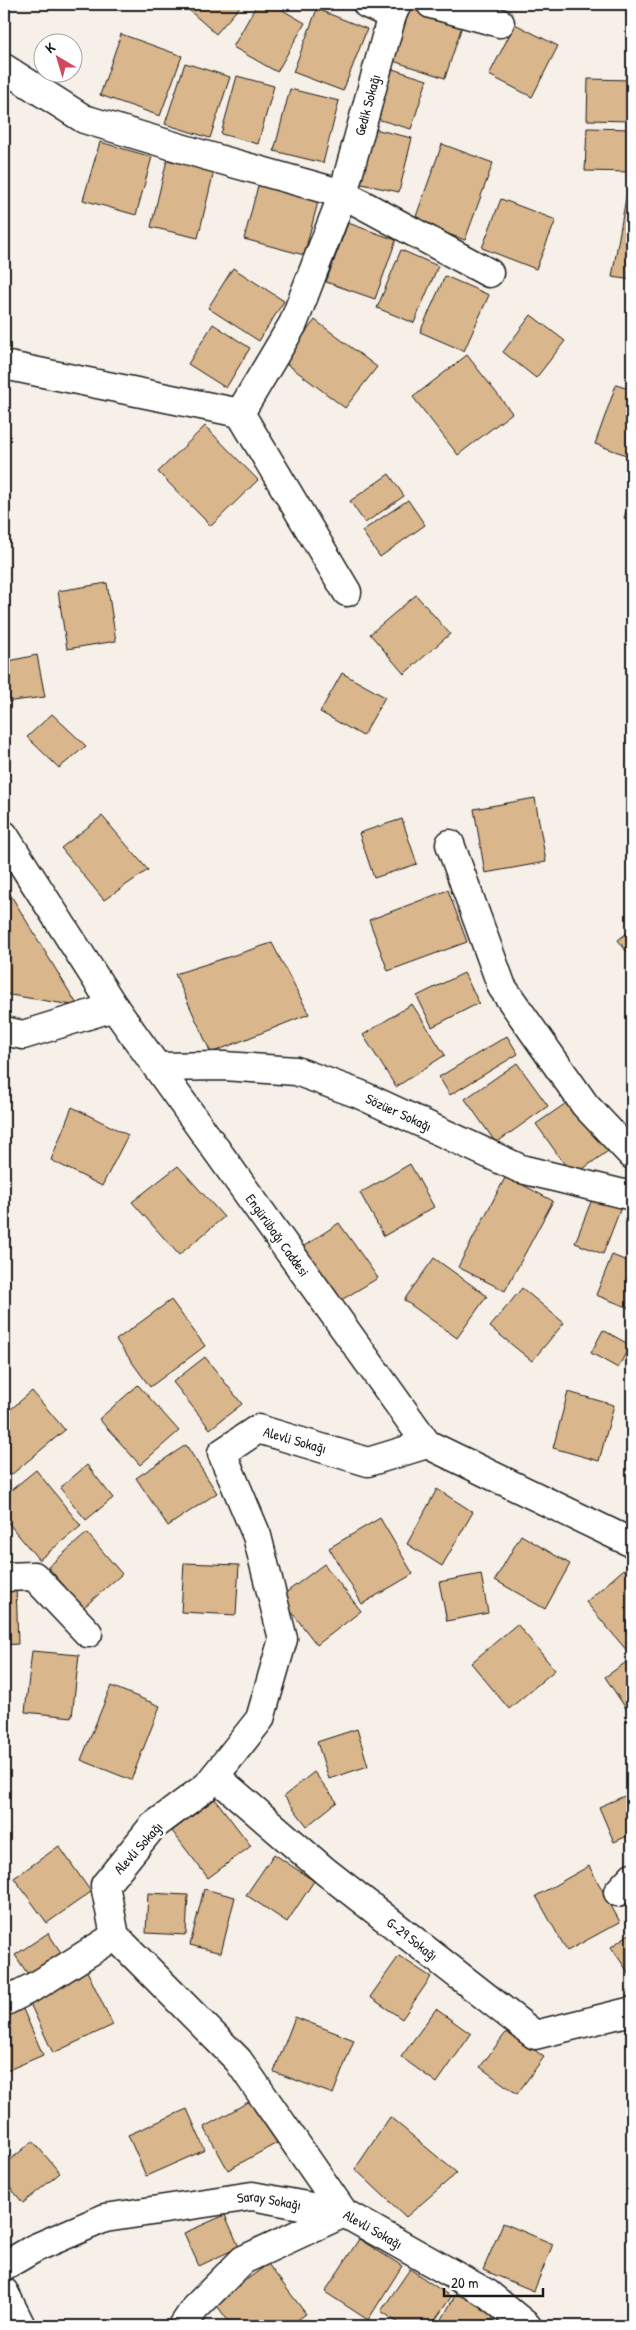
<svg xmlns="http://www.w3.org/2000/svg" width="636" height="2330" viewBox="0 0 636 2330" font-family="'Patrick Hand',sans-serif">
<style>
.building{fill:#d9b68b;stroke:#1c1c1c}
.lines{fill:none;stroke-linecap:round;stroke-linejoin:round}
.minor-casing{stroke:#1c1c1c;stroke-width:31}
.minor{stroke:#fff;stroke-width:28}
.labels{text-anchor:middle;stroke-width:5;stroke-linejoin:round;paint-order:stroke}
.street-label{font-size:14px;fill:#1c1c1c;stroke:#fff}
</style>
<rect width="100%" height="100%" fill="#f7f0e8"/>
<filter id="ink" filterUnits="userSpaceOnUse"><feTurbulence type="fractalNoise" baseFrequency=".02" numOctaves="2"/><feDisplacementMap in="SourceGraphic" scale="10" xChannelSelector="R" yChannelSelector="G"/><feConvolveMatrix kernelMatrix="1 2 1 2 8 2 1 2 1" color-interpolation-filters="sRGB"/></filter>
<g filter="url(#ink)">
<g class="building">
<polygon points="182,4 242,4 216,34"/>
<polygon points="257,4 272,4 305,23 277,72 233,47"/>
<polygon points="405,7 462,26 445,78 387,59"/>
<polygon points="317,9 367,29 343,91 293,72"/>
<polygon points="515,24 558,46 532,97 489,75"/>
<polygon points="121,34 182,56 160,116 100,95"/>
<polygon points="185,63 230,77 210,138 165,124"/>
<polygon points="386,67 427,80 411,129 370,117"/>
<polygon points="237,76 274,86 258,144 221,134"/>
<polygon points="588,79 632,80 632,121 587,120"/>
<polygon points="290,89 339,101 323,163 274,151"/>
<polygon points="370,128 412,138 399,192 357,183"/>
<polygon points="587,128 632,129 632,172 585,171"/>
<polygon points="100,142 152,157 136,215 83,200"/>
<polygon points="442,144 493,163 465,240 414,222"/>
<polygon points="167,160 214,171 198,238 151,227"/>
<polygon points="259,182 319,198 304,255 244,239"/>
<polygon points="628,186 632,187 632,280 612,277"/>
<polygon points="501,199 556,220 536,269 482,248"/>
<polygon points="348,223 396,240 375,299 326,282"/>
<polygon points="401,250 438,266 414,323 377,308"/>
<polygon points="233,268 284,301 259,341 208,308"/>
<polygon points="445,276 489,295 464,351 420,332"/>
<polygon points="531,315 565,341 536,378 503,352"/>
<polygon points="315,320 377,367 345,408 283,361"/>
<polygon points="213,324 250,348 226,388 188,364"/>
<polygon points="467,355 512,413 458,455 413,397"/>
<polygon points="616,385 632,390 632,457 595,444"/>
<polygon points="205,426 258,480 211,526 158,472"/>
<polygon points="389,474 404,496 365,523 350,501"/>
<polygon points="632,494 632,521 624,518"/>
<polygon points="408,500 425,525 380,557 362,531"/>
<polygon points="107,583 116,641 67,649 58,591"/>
<polygon points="416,595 450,634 404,674 370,634"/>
<polygon points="37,655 45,697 4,702 4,662"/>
<polygon points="342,673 385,697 363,736 320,712"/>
<polygon points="52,714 86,746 59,768 27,737"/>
<polygon points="535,798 546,862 485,873 474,809"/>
<polygon points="102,816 148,870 104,900 61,848"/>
<polygon points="402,819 417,864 374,878 359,833"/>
<polygon points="4,884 78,1006 4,994"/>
<polygon points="448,890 467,942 388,971 369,920"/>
<polygon points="632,929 632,959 618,940"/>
<polygon points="272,943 309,1014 211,1053 175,974"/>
<polygon points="464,973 479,1003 432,1027 417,996"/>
<polygon points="412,1004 445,1055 396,1087 363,1035"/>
<polygon points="507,1036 518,1054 450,1095 439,1077"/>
<polygon points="517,1063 548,1106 496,1143 465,1099"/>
<polygon points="572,1099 608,1151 573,1176 536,1124"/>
<polygon points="72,1107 128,1135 102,1186 51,1160"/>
<polygon points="410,1164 434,1207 384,1236 360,1193"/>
<polygon points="178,1166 224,1217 179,1255 132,1202"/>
<polygon points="506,1176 553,1201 505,1291 458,1267"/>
<polygon points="594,1194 622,1205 603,1254 575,1243"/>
<polygon points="339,1223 378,1278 333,1305 295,1252"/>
<polygon points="612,1255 632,1263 632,1309 596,1295"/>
<polygon points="434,1258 487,1296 457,1338 404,1300"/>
<polygon points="522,1288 564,1323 532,1361 490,1327"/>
<polygon points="171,1300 205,1346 150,1387 116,1340"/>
<polygon points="603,1330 630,1345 618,1368 591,1353"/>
<polygon points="205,1357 242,1404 210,1429 173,1382"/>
<polygon points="138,1385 179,1431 140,1465 99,1419"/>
<polygon points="32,1391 65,1430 11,1475 4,1466 4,1415"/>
<polygon points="568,1392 614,1405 599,1461 553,1448"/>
<polygon points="186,1445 217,1493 168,1526 136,1478"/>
<polygon points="87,1465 113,1498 86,1520 60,1488"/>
<polygon points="36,1470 81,1526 39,1560 4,1518 4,1496"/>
<polygon points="437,1489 473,1512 442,1566 407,1544"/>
<polygon points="380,1518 413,1574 362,1604 329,1548"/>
<polygon points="87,1533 122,1574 83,1608 48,1567"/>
<polygon points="521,1535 570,1564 545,1609 495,1580"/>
<polygon points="184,1563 239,1565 236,1615 181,1612"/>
<polygon points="324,1564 361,1611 317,1645 280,1597"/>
<polygon points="624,1569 632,1579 632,1649 628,1652 586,1602"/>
<polygon points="481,1574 488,1613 447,1621 439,1582"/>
<polygon points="4,1586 16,1586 18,1644 4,1645"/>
<polygon points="517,1624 555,1670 509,1709 471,1663"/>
<polygon points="32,1651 79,1655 72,1717 25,1712"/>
<polygon points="632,1658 632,1706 627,1710 605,1677"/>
<polygon points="111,1686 160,1706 131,1780 81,1760"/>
<polygon points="357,1729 368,1766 329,1779 317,1742"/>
<polygon points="314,1772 337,1802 307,1826 284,1796"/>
<polygon points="629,1794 632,1802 632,1834 614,1842 599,1807"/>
<polygon points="215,1799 251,1846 208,1878 172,1831"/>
<polygon points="59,1846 91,1892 47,1923 14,1878"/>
<polygon points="274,1854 314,1881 287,1922 246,1895"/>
<polygon points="589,1866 620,1922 567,1951 536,1896"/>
<polygon points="204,1889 235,1897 221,1953 190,1945"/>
<polygon points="148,1893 188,1895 186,1935 146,1933"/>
<polygon points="632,1932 632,1978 611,1947"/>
<polygon points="48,1933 62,1954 29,1976 15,1955"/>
<polygon points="399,1956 431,1977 402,2019 370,1997"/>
<polygon points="85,1967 113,2025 53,2053 26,1995"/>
<polygon points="22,2007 43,2055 4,2072 4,2015"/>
<polygon points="436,2009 471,2034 437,2083 401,2057"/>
<polygon points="295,2017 354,2040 333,2094 274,2072"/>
<polygon points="508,2030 544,2057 517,2094 480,2067"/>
<polygon points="252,2100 277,2143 228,2170 204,2127"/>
<polygon points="187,2109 205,2150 146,2176 128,2135"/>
<polygon points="390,2117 457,2173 406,2217 355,2169"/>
<polygon points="33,2141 60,2173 23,2203 4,2180 4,2165"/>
<polygon points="225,2215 239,2247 199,2266 184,2233"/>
<polygon points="503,2223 553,2244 534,2291 483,2270"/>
<polygon points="359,2239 402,2266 368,2320 325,2292"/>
<polygon points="268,2264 306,2314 289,2326 232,2326 215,2303"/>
<polygon points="410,2269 451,2297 431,2326 403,2326 381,2311"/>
<polygon points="458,2290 497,2311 489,2326 446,2326 440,2323"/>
</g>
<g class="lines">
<g class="minor-casing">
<g id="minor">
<polyline points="367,4 392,15 397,4"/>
<polyline points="431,4 500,23"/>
<polyline points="4,68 84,119 204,155 343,194 489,273"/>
<path id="s1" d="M4 365 240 413 293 324 343 194 392 15"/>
<polyline points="240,413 347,592"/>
<path id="s2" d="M4 835 114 1007 427 1444 632 1543"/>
<polyline points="450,844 502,987 585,1105 632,1155"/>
<polyline points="4,1031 23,1035 114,1007"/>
<path id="s3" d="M157 1067 224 1066 296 1071 359 1094 521 1169 632 1196"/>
<path id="s4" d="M427 1444 368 1462 258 1429 222 1453 257 1536 283 1639 260 1719 207 1786 152 1827 105 1885 115 1936 238 2060 344 2213 488 2294 527 2326"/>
<polyline points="4,1577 34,1576 88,1633"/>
<path id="s5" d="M215 1776 325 1871 535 2035 632 2011"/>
<polyline points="618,1892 632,1877"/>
<polyline points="4,2002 39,1984 115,1936"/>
<path id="s6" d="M4 2266 35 2248 105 2218 252 2196 344 2213 243 2260 195 2308 183 2326"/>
<polyline points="4,2292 21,2326"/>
</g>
</g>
<use href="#minor" class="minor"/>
</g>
</g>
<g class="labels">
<g class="street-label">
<text dy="5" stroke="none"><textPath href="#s1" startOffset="576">Gedik Sokağı</textPath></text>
<text dy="5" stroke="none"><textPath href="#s3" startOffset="250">Sözüer Sokağı</textPath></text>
<text dy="5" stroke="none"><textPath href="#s2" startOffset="485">Engürübağı Caddesi</textPath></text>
<text transform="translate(295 1440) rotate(16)" y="5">Alevli Sokağı</text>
<text transform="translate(138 1848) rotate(-48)" y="5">Alevli Sokağı</text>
<text dy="5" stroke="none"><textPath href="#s5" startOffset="256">G-29 Sokağı</textPath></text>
<text dy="5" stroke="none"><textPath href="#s6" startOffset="278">Saray Sokağı</textPath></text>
<text dy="5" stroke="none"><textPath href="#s4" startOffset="1174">Alevli Sokağı</textPath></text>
</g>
</g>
<rect width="636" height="2330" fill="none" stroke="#fff" stroke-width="20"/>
<rect x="10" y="10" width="616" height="2310" fill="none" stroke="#1c1c1c" stroke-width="2" filter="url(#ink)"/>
<g transform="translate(58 58) rotate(322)"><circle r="24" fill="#ffffff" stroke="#a4a4a4"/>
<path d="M0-4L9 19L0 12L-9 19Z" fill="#d1495b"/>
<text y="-8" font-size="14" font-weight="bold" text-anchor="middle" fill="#1c1c1c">K</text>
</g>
<path d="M444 2288v8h99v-8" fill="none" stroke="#1c1c1c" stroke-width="2.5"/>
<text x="451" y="2288" font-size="15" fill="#1c1c1c" stroke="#ffffff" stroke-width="4" paint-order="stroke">20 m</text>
</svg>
